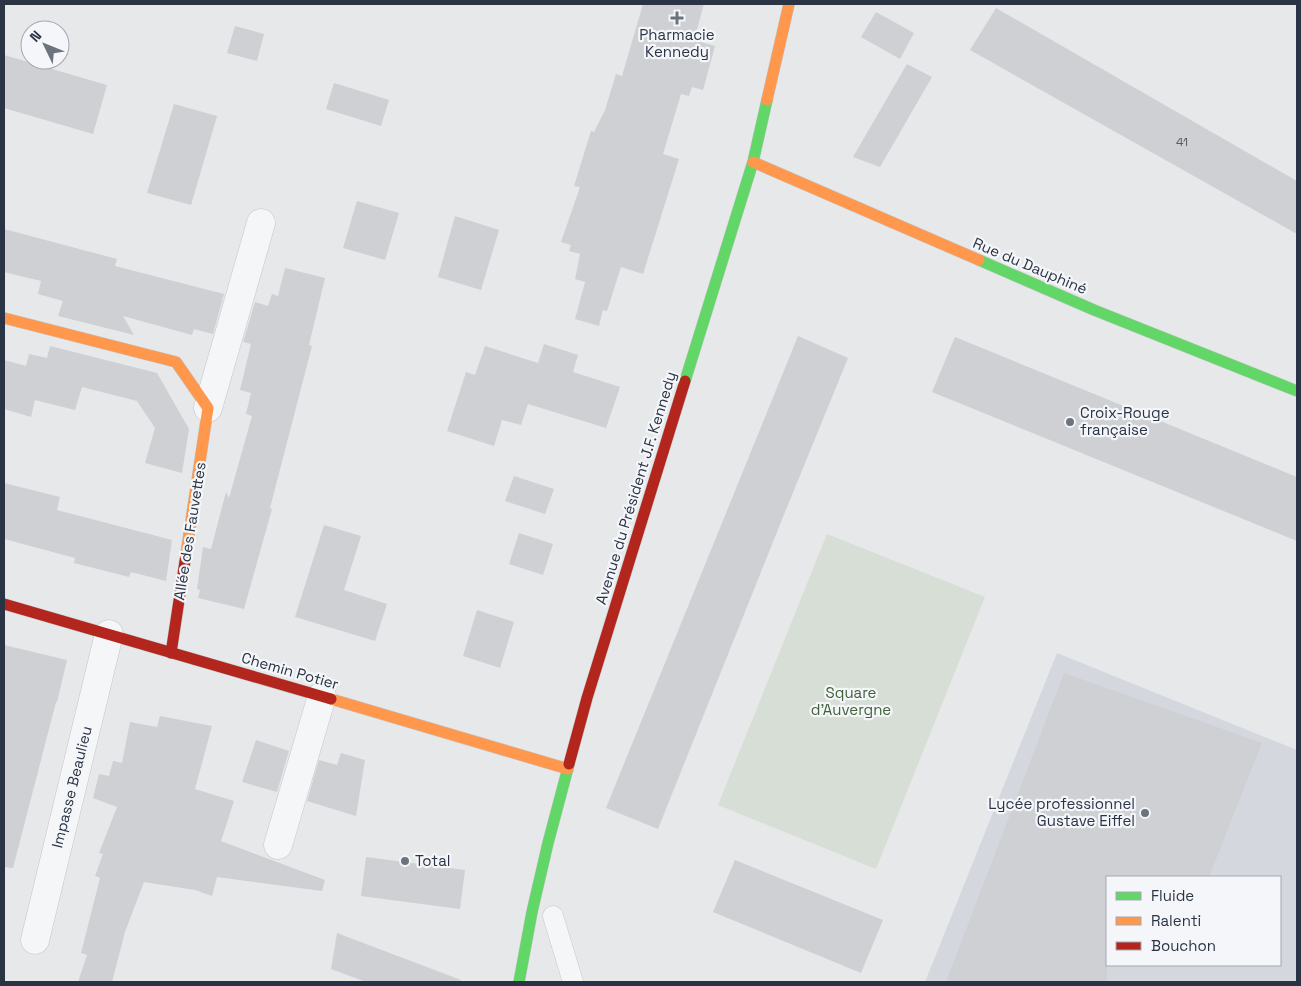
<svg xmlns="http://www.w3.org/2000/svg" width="1301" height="986" viewBox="0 0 1301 986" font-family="'Space Grotesk',sans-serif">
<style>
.built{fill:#d4d7dd;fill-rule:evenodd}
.green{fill:#d6ded6}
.building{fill:#ced0d3}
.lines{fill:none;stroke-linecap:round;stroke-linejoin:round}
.lane-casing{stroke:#c4c6c8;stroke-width:21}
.street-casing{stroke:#c4c6c8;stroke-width:29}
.fast-casing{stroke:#c4c6c8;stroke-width:12}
.slow-casing{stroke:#c4c6c8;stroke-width:12}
.jam-casing{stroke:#c4c6c8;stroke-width:12}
.lane{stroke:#f5f6f7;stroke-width:20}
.street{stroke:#f5f6f7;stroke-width:28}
.fast{stroke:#63d668;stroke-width:11}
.slow{stroke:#ff974d;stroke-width:11}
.jam{stroke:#b3261e;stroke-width:11}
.poi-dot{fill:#6c737f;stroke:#f4f6f9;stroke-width:2}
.labels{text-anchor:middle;stroke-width:4.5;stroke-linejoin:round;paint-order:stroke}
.number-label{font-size:12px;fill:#545c69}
.poi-label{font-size:15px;fill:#2b3445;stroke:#f4f6f9;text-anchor:start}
.street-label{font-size:15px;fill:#2b3445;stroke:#f4f6f9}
.park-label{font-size:15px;fill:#3f6138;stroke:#f4f6f9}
</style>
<rect width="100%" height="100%" fill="#e6e8ea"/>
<path class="built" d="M1057 653 1297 750V982H925ZM1107 877H1280V965H1107Z"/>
<polygon class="green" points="827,534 985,597 876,869 718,805"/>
<g class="building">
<polygon points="643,4 704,4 694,40 715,46 703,90 692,87 689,96 681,94 663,154 679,159 643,274 621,267 607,311 603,310 599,326 575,319 585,282 575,279 580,254 569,251 571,245 561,242 580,187 574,186 591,131 594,132 605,110 616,74 622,76"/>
<polygon points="996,8 1297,181 1297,234 970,50"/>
<polygon points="876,12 914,33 900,59 861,37"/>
<polygon points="235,26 264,34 257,61 227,53"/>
<polygon points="4,55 107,85 93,134 4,108"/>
<polygon points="907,64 932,77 880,167 853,157"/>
<polygon points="334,83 389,100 381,126 326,109"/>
<polygon points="174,104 217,116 191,205 147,193"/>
<polygon points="357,201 399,213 385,260 343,248"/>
<polygon points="455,216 499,230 481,290 438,277"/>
<polygon points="4,229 117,259 115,266 224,294 213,334 194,329 192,335 123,316 134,335 58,316 63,301 38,294 41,281 4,272"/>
<polygon points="285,268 325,278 309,345 312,346 270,508 272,509 244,609 198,598 200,590 197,589 203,547 211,549 226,492 229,498 252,416 246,414 251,393 240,390 251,344 243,342 255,302 268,306 272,294 278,296"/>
<polygon points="798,336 848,358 783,517 658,829 606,808"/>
<polygon points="955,337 1297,477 1297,541 932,392"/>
<polygon points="544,344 578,355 573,372 620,387 606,428 528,404 521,425 502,420 494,446 447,431 466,372 475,375 485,346 538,363"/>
<polygon points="50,346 157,373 189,429 182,473 145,463 155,428 137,401 82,387 75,410 35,400 31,417 4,409 4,360 26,366 29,354 47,358"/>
<polygon points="514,476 554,489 545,514 505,501"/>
<polygon points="4,483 60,497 57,510 172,540 166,581 131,572 129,577 74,563 75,558 4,539"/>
<polygon points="324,525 361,536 344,590 387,604 375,641 295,617"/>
<polygon points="519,533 553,544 543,575 509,564"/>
<polygon points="477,610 514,622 500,668 463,656"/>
<polygon points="4,645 67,660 57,702 56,702 13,868 4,867"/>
<polygon points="1064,673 1262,743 1209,877 1107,877 1107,982 946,982"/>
<polygon points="160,716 212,726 195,789 234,801 221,841 325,880 322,891 217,877 212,896 195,890 144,882 125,932 112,982 78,982 87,955 81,953 100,878 95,876 103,854 99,853 117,807 93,798 99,774 109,776 113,761 122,763 130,722 157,727"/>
<polygon points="256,740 289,751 277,792 242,782"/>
<polygon points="341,753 365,760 356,816 307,801 319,760 337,765"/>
<polygon points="366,857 465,870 460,909 361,896"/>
<polygon points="735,860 883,920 861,973 713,912"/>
<polygon points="337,933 461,980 460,982 366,982 331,969"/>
</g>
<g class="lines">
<g class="lane-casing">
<polyline id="lane" points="553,916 573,982"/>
</g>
<g class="street-casing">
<g id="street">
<polyline points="208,408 261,223"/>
<polyline points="278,845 322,696"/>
<polyline points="35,940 109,634"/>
</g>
</g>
<g class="fast-casing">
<g id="fast">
<polyline points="979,260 1094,310 1297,391"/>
<polyline points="685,381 753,162 767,100"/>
<polyline points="519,982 532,912 548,843 569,764"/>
</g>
</g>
<g class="slow-casing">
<g id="slow">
<polyline points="767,100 789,4"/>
<polyline points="753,162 979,260"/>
<polyline points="4,318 176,362 208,408 185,561"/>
<polyline points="331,699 568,769"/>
</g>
</g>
<g class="jam-casing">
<g id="jam">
<polyline points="4,604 331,699"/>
<polyline points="171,653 185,561"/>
<polyline points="569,764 587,698 685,381"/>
</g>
</g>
<use href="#lane" class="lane"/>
<use href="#street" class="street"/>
<use href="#fast" class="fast"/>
<use href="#slow" class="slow"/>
<use href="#jam" class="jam"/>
</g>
<g class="poi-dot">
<path d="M674.5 10.5h5v5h5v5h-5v5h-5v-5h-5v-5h5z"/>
<circle cx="1070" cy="422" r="5"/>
<circle cx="1145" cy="813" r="5"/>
<circle cx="405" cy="861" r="5"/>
</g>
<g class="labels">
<g class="number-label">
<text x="1182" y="146">41</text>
</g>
<g class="poi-label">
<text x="677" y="40" text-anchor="middle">Pharmacie<tspan x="677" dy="17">Kennedy</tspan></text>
<text x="1080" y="418">Croix-Rouge<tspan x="1080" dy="17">française</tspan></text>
<text x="1135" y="809" text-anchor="end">Lycée professionnel<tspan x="1135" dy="17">Gustave Eiffel</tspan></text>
<text x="415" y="866">Total</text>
</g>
<g class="street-label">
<text transform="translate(1030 266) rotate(23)" y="5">Rue du Dauphiné</text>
<text transform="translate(636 488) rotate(-73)" y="5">Avenue du Président J.F. Kennedy</text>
<text transform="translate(190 531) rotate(-81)" y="5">Allée des Fauvettes</text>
<text transform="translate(290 671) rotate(16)" y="5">Chemin Potier</text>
<text transform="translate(72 787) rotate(-76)" y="5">Impasse Beaulieu</text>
</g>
<g class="park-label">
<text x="851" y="698">Square<tspan x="851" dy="17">d'Auvergne</tspan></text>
</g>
</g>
<rect width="1301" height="986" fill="none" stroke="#2b3445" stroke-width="10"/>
<rect x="1106" y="876" width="175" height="90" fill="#f4f6f9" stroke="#a4a8b1"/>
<rect x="1116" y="892" width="25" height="8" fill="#63d668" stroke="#a4a8b1"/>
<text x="1151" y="901" font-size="15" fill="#2b3445">Fluide</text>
<rect x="1116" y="917" width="25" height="8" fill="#ff974d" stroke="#a4a8b1"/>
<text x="1151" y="926" font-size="15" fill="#2b3445">Ralenti</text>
<rect x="1116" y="942" width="25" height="8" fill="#b3261e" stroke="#a4a8b1"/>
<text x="1151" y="951" font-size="15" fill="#2b3445">Bouchon</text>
<g transform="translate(45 45) rotate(313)"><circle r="24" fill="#f4f6f9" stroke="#a4a8b1"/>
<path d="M0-4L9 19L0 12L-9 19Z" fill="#6c737f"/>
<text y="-8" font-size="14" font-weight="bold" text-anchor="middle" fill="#2b3445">N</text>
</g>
</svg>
